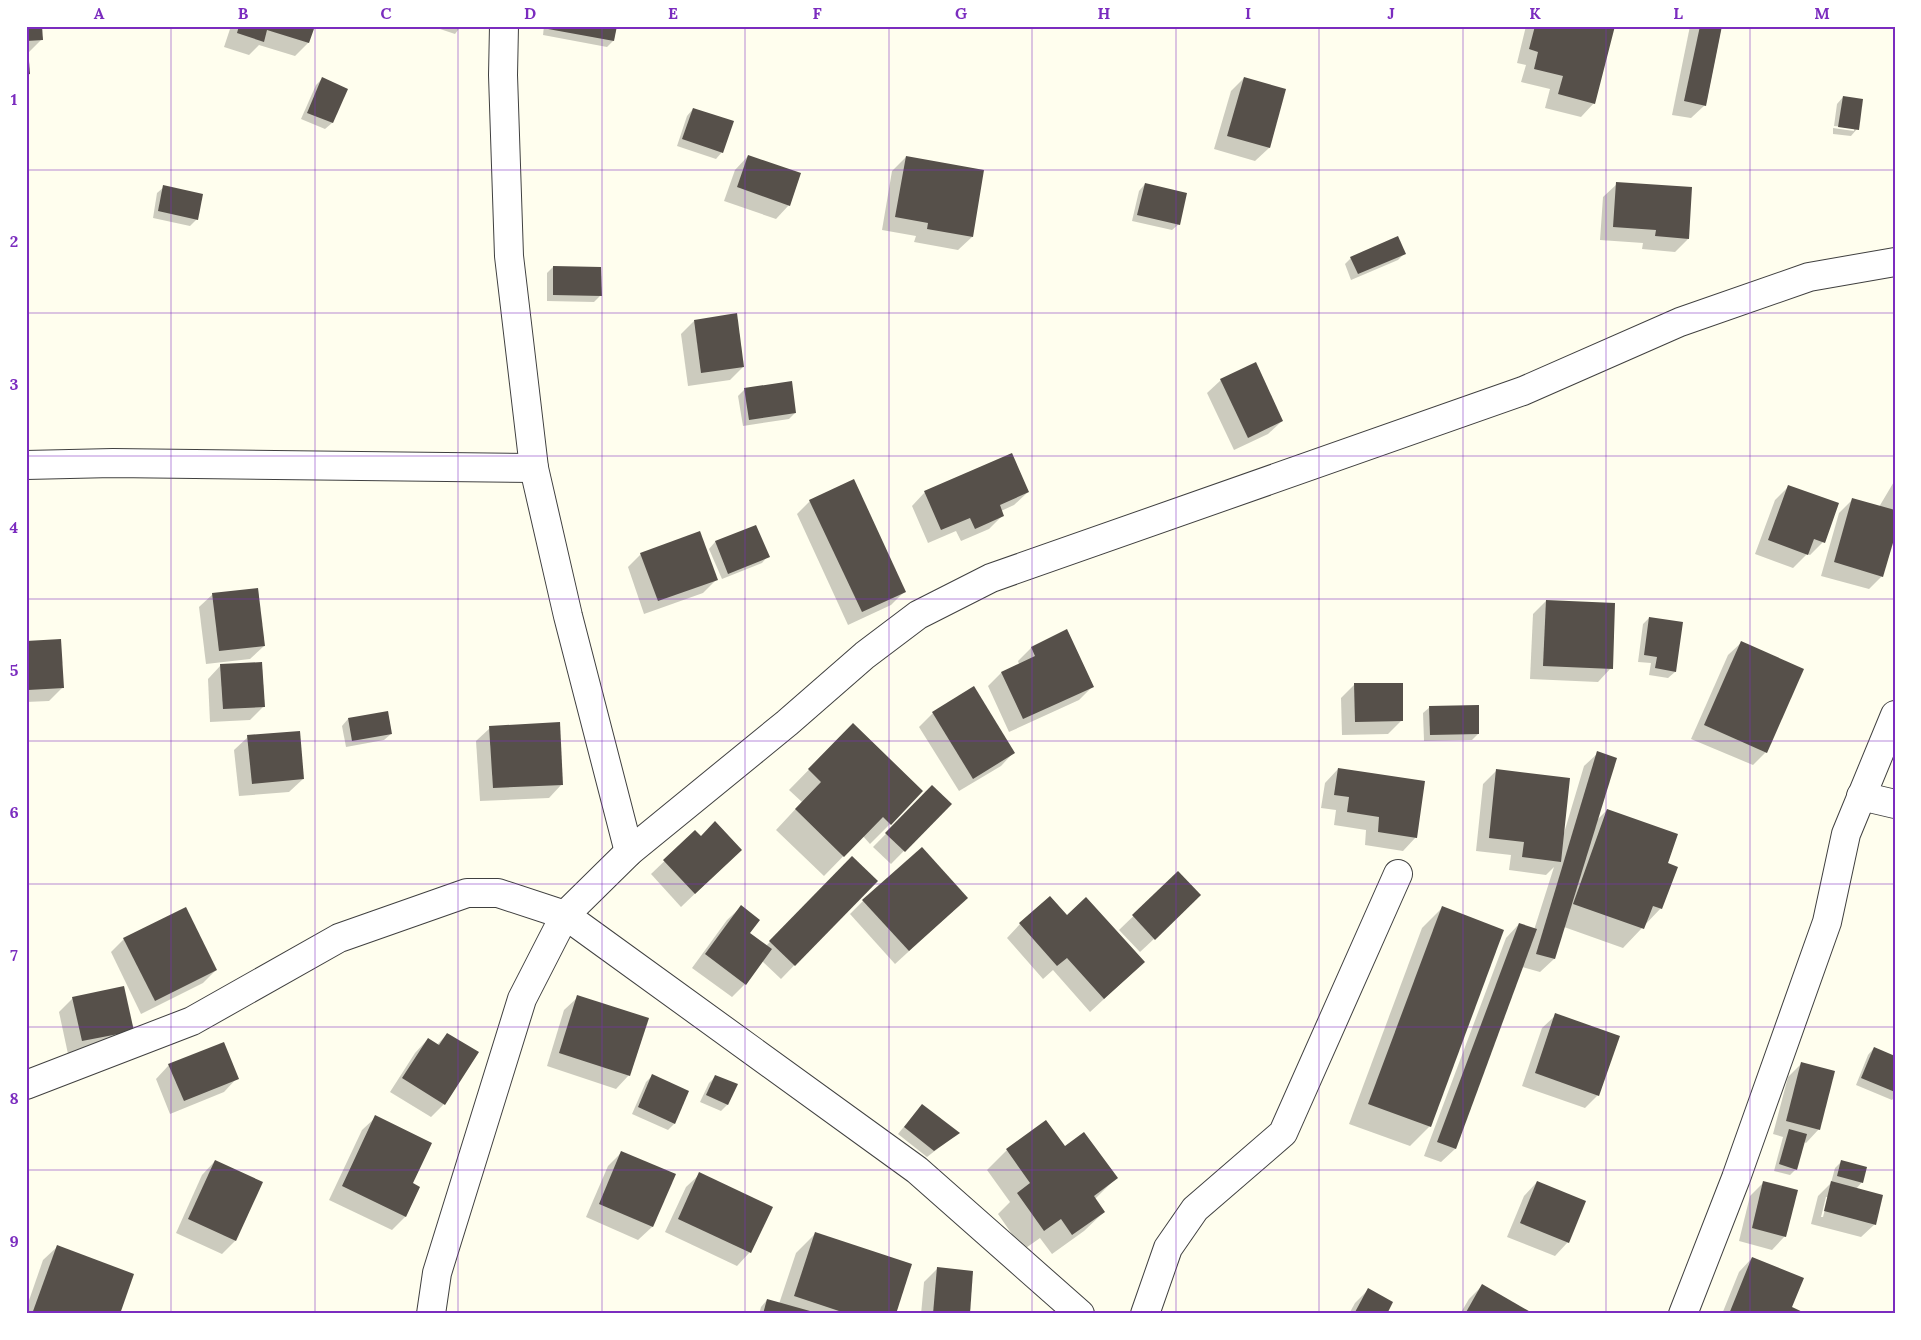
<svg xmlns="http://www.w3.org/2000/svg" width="1921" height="1340" viewBox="0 0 1921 1340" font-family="Lora,serif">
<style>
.shadow{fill:#0003;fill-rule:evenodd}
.building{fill:#56504a}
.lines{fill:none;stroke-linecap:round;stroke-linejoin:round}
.minor-casing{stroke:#404040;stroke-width:30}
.minor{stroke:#fff;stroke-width:28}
.grid{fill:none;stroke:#7b2cbf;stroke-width:1;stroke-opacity:0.55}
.neatline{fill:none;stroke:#7b2cbf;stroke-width:2}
.grid-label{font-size:16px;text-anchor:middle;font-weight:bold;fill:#7b2cbf}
</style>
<rect width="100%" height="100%" fill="#fffeee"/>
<g class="shadow">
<polygon points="26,26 42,39 28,53 29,74 26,76"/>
<polygon points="231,26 313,26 308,43 295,56 259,45 249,55 224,47"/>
<polygon points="431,26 461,26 455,34"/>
<polygon points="544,26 616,26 613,41 607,47 543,35"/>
<polygon points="1526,26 1614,26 1594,103 1581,117 1545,108 1550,89 1521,82 1526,65 1517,63"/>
<polygon points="1690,26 1721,26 1705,105 1691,118 1672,115"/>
<polygon points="1244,78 1285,90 1269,148 1255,161 1214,149 1231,91"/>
<polygon points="322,79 347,89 332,123 325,129 301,119 316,85"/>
<polygon points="1843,97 1857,129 1851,136 1833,134 1833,128 1854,131 1854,128 1834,126 1837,104"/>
<polygon points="693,109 722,152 716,159 677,146 687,116"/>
<polygon points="748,156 789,205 776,219 724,201 735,170"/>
<polygon points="906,157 972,237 958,250 914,242 916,236 882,230 892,171"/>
<polygon points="1145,184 1179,224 1172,230 1132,221 1139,191"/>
<polygon points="1617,184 1688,239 1675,252 1642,249 1643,243 1600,240 1603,197"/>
<polygon points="164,187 197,219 190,226 153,218 157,193"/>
<polygon points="1405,253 1398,260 1351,280 1345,264 1351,258"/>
<polygon points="553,267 600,296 594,302 547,301 547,273"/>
<polygon points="694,321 743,367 730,380 688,386 681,334"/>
<polygon points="1221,380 1282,421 1268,434 1234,450 1207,393"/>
<polygon points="791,383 795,413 789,419 743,426 738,396 744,390"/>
<polygon points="1895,480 1895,532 1882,576 1869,589 1821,576 1839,513 1852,500 1879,507"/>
<polygon points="1789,486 1823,542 1810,555 1807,554 1793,568 1755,554 1775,500"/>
<polygon points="925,492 1028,492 1014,505 1001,511 1003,515 989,529 961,541 956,531 928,543 912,506"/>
<polygon points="810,501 904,592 891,605 848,625 797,514"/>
<polygon points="756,526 768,556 762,563 722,579 709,549 715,542"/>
<polygon points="641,554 717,579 703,593 644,614 628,567"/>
<polygon points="213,594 264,646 250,659 206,664 199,607"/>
<polygon points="1546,601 1611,668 1598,682 1530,679 1533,614"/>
<polygon points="1649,618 1675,672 1668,678 1649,675 1651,663 1638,662 1643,624"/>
<polygon points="1067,631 1093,686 1079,700 1009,732 988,686 1001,673 1019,664 1018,661 1031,648"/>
<polygon points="26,642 63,687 49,701 26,702"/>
<polygon points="1742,642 1766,752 1753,765 1691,739 1728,655"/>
<polygon points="221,665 264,706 250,720 210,722 208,679"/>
<polygon points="1354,685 1402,720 1388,734 1342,735 1341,698"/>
<polygon points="1430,707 1478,734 1472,740 1424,741 1423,713"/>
<polygon points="933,713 1014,752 1001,766 959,791 919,727"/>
<polygon points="348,719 391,734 384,740 346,747 342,726"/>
<polygon points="490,728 562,784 549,798 480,801 476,741"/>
<polygon points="248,737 303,779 289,792 239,796 234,750"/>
<polygon points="833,745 890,824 870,844 863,836 824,876 776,830 802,802 789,790"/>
<polygon points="1598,753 1596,821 1607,810 1666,864 1661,908 1623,948 1564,927 1554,959 1540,972 1522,967 1455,1149 1441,1162 1424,1156 1506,938 1519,924 1534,930 1554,867 1546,875 1509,870 1511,855 1476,851 1483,784 1497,770 1564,833 1584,766"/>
<polygon points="1338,769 1416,837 1403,851 1365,845 1366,830 1334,825 1336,810 1321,808 1325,783"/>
<polygon points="932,787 950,804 891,864 873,847"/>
<polygon points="695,832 727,863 681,907 651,874"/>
<polygon points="852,858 876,881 781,979 762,961 745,984 732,997 692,968 727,920 741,907 749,933 766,946"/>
<polygon points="1178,873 1186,909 1140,952 1119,930"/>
<polygon points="863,901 953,911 895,964 850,914"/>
<polygon points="1442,908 1430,1126 1410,1146 1349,1124 1422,928"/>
<polygon points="1067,917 1130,975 1090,1012 1053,970 1043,979 1007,938 1020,924"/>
<polygon points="124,939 216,970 203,983 141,1014 111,952"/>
<polygon points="578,997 629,1075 616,1089 547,1066 564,1010"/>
<polygon points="73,998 132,1030 68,1054 59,1012"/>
<polygon points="1556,1015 1598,1095 1585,1108 1522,1086 1542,1028"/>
<polygon points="447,1034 444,1104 431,1117 390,1092 415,1053 428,1039 437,1045"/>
<polygon points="1874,1048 1895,1057 1895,1097 1892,1100 1856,1085 1868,1055"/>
<polygon points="1802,1063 1819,1129 1806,1143 1804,1142 1796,1169 1790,1175 1774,1171 1783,1137 1773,1134 1788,1077"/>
<polygon points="169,1065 237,1078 224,1092 170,1114 156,1079"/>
<polygon points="652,1076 674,1124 668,1130 632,1114 646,1082"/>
<polygon points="716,1076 736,1085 727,1105 721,1111 700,1102 709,1083"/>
<polygon points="916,1112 958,1133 927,1157 898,1134"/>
<polygon points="376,1117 411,1184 405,1217 392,1230 329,1200 362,1130"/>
<polygon points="1064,1148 1116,1178 1095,1199 1104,1212 1084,1231 1052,1254 1040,1238 1023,1250 998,1214 1010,1202 987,1170 1007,1150"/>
<polygon points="622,1152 674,1175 652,1227 638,1240 586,1217 608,1166"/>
<polygon points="215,1161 235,1241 222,1254 176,1233 202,1175"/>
<path d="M1842 1161 1862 1182 1856 1189 1875 1224 1861 1237 1811 1224 1818 1196 1831 1183 1835 1168ZM1826 1197H1828L1823 1217H1821Z"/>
<polygon points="700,1174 750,1252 737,1266 665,1232 686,1187"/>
<polygon points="1537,1182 1568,1242 1555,1256 1507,1237 1524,1196"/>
<polygon points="1763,1183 1785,1236 1772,1250 1739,1241 1750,1196"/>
<polygon points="816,1233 895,1314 759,1314 761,1307 767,1300 779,1304 796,1253"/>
<polygon points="57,1247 119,1314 26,1314 26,1309 43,1260"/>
<polygon points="1752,1258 1790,1308 1803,1314 1722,1314 1739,1272"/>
<polygon points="937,1269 968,1314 921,1314 924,1282"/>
<polygon points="1482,1286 1532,1314 1460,1314 1469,1299"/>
<polygon points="1368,1290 1386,1314 1349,1314 1355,1303"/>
</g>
<g class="building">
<polygon points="26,26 42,26 43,40 26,41"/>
<polygon points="239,26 315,26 309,43 267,30 264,42 237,33"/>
<polygon points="549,26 617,26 614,41 548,29"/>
<polygon points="1535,26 1615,26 1595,104 1558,94 1563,76 1534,69 1538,52 1529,49"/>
<polygon points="1700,26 1722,26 1706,106 1684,101"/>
<polygon points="26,48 28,48 30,74 26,75"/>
<polygon points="322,77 348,89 333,123 307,113"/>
<polygon points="1244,77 1286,89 1270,148 1227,136"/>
<polygon points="1843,96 1863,99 1859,130 1838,127"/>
<polygon points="693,108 734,121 723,153 682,139"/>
<polygon points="748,155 801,173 790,206 737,187"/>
<polygon points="906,156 984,170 973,237 927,229 928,223 895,217"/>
<polygon points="1616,182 1692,187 1689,239 1655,236 1656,230 1613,227"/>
<polygon points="1145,183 1187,193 1180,225 1137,215"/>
<polygon points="163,185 203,194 198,220 158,211"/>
<polygon points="1398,236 1406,254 1358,274 1350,257"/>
<polygon points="553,266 601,267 602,296 553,295"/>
<polygon points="737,313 744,367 701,373 694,320"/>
<polygon points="1256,362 1283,421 1248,438 1220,379"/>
<polygon points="792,381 796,413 749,420 744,388"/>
<polygon points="1012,453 1029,492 1000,505 1004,516 975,529 970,518 941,530 924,491"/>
<polygon points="854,479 906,592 862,612 809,500"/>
<polygon points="1788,485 1839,503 1825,543 1814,539 1808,555 1768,540"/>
<polygon points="1852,498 1895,510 1895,536 1883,577 1834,562"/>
<polygon points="756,525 770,557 728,574 715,541"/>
<polygon points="700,531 718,580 658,601 640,553"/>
<polygon points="258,588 265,646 219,651 212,593"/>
<polygon points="1546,600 1615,603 1613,669 1543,666"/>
<polygon points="1649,617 1683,622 1676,672 1655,668 1657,657 1644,655"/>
<polygon points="1067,629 1094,687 1023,719 1001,672 1035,656 1031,647"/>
<polygon points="61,639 64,688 28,690 26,641"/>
<polygon points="1741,641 1804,669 1767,753 1704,725"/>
<polygon points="262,662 265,707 223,709 220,664"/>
<polygon points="1354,683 1403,683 1403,721 1355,722"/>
<polygon points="974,686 1015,753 973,779 932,712"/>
<polygon points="1479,705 1479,734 1430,735 1429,706"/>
<polygon points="388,711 392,734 352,741 348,718"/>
<polygon points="560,722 563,785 493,788 489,726"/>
<polygon points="853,723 923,791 891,825 883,817 844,857 795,809 821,782 808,769"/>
<polygon points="300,731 304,779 252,784 247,735"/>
<polygon points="1597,751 1617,758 1555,959 1536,954"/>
<polygon points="1338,768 1425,781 1417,838 1378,832 1379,817 1347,812 1349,797 1334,795"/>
<polygon points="1496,769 1570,778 1561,862 1522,857 1524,842 1489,838"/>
<polygon points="932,785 952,804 905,852 885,833"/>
<polygon points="1607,809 1678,834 1668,863 1678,867 1662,909 1653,906 1644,929 1573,904"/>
<polygon points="715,821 742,850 695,894 663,860 695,830 701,836"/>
<polygon points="922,847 968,898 909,951 862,900"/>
<polygon points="852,856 878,881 795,966 769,941"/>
<polygon points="1178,871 1201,895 1155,940 1132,915"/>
<polygon points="1050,896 1067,915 1086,897 1145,962 1104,999 1067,958 1057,966 1019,923"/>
<polygon points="741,905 760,920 750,933 772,949 746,985 705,954"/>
<polygon points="1442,906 1504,930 1431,1127 1368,1104"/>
<polygon points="186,907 217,970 155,1001 123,938"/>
<polygon points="1519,923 1537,929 1456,1149 1437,1142"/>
<polygon points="124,986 134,1031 82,1041 72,997"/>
<polygon points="577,995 649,1018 630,1076 559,1053"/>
<polygon points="1555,1013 1620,1036 1599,1096 1535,1073"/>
<polygon points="447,1033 479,1052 445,1105 402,1078 428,1038 439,1045"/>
<polygon points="224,1042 239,1079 184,1101 168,1064"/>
<polygon points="1874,1047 1895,1056 1895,1092 1861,1078"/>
<polygon points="1801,1062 1835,1071 1820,1130 1786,1121"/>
<polygon points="652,1074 689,1091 675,1124 638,1107"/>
<polygon points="715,1075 738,1084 728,1105 706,1095"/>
<polygon points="922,1104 960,1133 934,1151 904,1127"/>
<polygon points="375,1115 432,1143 413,1183 420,1187 406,1217 342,1186"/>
<polygon points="1046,1120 1065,1146 1084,1132 1118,1178 1094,1196 1105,1212 1072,1235 1061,1219 1044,1231 1017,1193 1030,1183 1006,1149"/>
<polygon points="1789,1129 1807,1134 1797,1170 1779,1164"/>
<polygon points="621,1151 676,1174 653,1227 599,1204"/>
<polygon points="215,1160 263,1182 236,1241 188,1219"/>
<polygon points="1841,1160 1867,1167 1863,1183 1837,1176"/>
<polygon points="699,1172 773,1207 751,1253 678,1219"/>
<polygon points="1537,1181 1586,1201 1569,1243 1520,1223"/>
<polygon points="1763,1181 1798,1190 1786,1237 1752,1228"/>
<polygon points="1831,1181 1883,1195 1876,1225 1824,1211"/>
<polygon points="815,1232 912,1264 896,1314 848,1314 794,1296"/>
<polygon points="57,1245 134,1274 120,1314 32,1314"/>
<polygon points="1752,1257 1804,1278 1792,1307 1807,1314 1729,1314"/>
<polygon points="937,1267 973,1271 970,1314 933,1314"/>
<polygon points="1482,1284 1534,1314 1465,1314"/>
<polygon points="1368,1288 1393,1302 1387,1314 1354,1314"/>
<polygon points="767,1299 810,1311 809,1314 763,1314"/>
</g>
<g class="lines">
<g class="minor-casing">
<g id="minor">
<polyline points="504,26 503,75 509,256 534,468 568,616 629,852"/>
<polyline points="26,465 113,463 534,468"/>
<polyline points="1861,796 1895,804"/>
<polyline points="26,1085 192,1021 339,938 467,893 498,893 565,915 917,1170 1080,1314"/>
<polyline points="431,1314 437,1273 522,999 565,915 629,852 787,723 865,655 918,615 991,578 1523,391 1680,322 1809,277 1895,262"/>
<polyline points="1145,1314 1168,1248 1195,1209 1283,1133 1398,874"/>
<polyline points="1683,1314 1736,1178 1827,922 1846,834 1895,715"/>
</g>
</g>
<use href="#minor" class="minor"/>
</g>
<path class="grid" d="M171 26V1314M315 26V1314M458 26V1314M602 26V1314M745 26V1314M889 26V1314M1032 26V1314M1176 26V1314M1319 26V1314M1463 26V1314M1606 26V1314M1750 26V1314M26 170H1895M26 313H1895M26 456H1895M26 599H1895M26 741H1895M26 884H1895M26 1027H1895M26 1170H1895"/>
<rect width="1921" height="1340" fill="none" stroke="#ffffff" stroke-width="55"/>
<rect x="28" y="28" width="1866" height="1284" class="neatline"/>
<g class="grid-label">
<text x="99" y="19">A</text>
<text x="243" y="19">B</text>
<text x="386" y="19">C</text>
<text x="530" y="19">D</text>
<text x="673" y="19">E</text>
<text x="817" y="19">F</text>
<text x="961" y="19">G</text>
<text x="1104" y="19">H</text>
<text x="1248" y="19">I</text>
<text x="1391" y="19">J</text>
<text x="1535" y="19">K</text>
<text x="1678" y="19">L</text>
<text x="1822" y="19">M</text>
<text x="14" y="105">1</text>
<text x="14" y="247">2</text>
<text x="14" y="390">3</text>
<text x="14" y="533">4</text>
<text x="14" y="676">5</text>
<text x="14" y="818">6</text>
<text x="14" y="961">7</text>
<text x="14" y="1104">8</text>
<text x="14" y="1247">9</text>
</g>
</svg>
